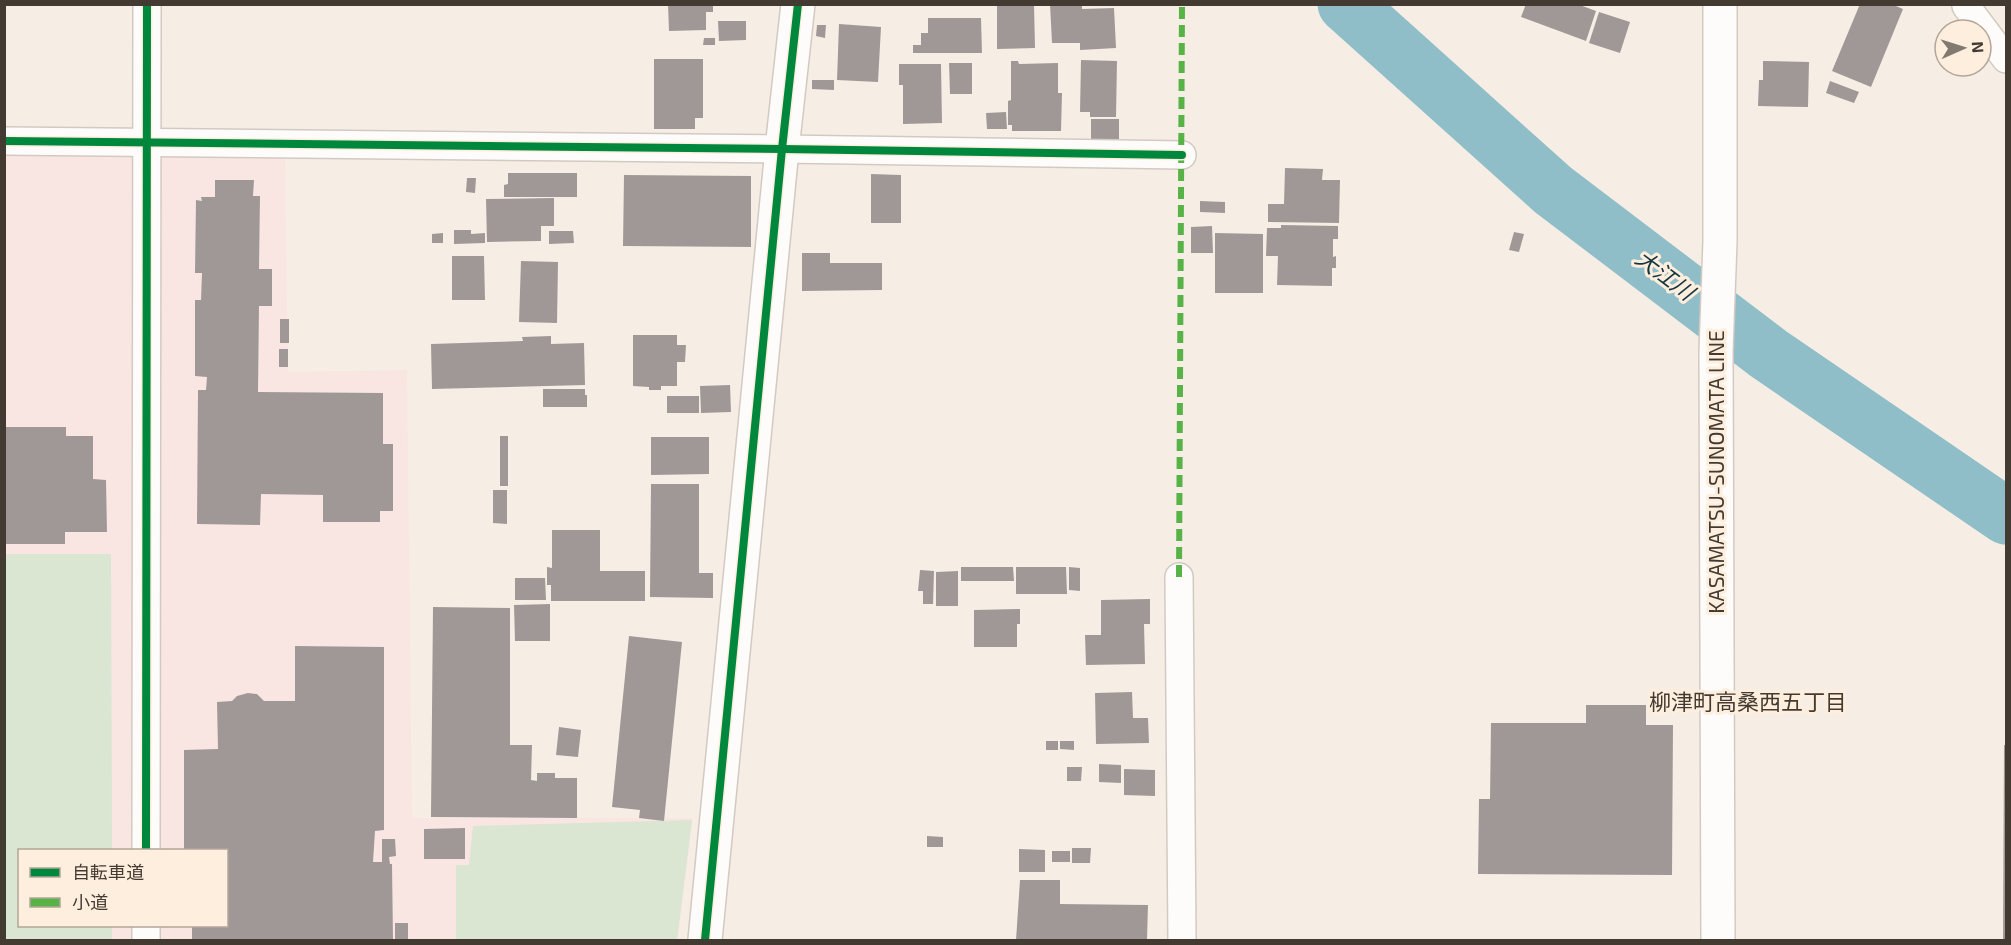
<svg xmlns="http://www.w3.org/2000/svg" width="2011" height="945" viewBox="0 0 2011 945" font-family="'Exo 2','Noto Sans JP',sans-serif">
<style>
.education{fill:#f9e6e3;fill-rule:evenodd}
.green{fill:#dae5d2}
.lines{fill:none;stroke-linecap:round;stroke-linejoin:round}
.river{stroke:#90bec8;stroke-width:57}
.building{fill:#a09896}
.street-casing{stroke:#d2cac2;stroke-width:30}
.secondary-casing{stroke:#d2cac2;stroke-width:36}
.street{stroke:#fefcfb;stroke-width:27}
.secondary{stroke:#fefcfb;stroke-width:33}
.quiet{stroke:#57b346;stroke-width:6;stroke-dasharray:12 6;stroke-linecap:butt}
.cycleway-casing{stroke:#feeedd;stroke-width:11}
.cycleway{stroke:#00873e;stroke-width:8}
.labels{text-anchor:middle;stroke-width:6;stroke-linejoin:round;paint-order:stroke}
.street-label{font-size:21px;fill:#433b32;stroke:#feeedd}
.water-label{font-size:22px;font-style:italic;fill:#15363f;stroke:#feeedd}
.neighbourhood-label{font-size:22px;fill:#433b32;stroke:#feeedd}
</style>
<rect width="100%" height="100%" fill="#f6eee5"/>
<path class="education" d="M5 154 285 155 288 372 407 370 412 818H693L678 940H5ZM20 850H226V926H20Z"/>
<g class="green">
<polygon points="5,554 111,554 112,850 20,850 20,926 112,926 112,940 5,940"/>
<polygon points="692,820 677,940 456,940 456,865 469,865 473,826"/>
</g>
<g class="lines">
<polyline class="river" points="1346,4 1553,190 1769,354 2006,516"/>
</g>
<g class="building">
<polygon points="668,4 713,4 713,12 706,12 706,30 669,31"/>
<polygon points="997,4 1034,4 1035,48 997,49"/>
<polygon points="1050,4 1082,4 1082,9 1114,8 1116,48 1080,50 1080,43 1052,43"/>
<polygon points="1526,4 1577,4 1596,11 1586,41 1521,17"/>
<polygon points="1860,4 1891,4 1903,9 1871,87 1832,71"/>
<polygon points="1599,12 1630,22 1620,53 1589,43"/>
<polygon points="928,18 981,18 982,53 913,53 913,45 921,45 921,33 928,33"/>
<polygon points="718,21 746,21 746,40 719,41"/>
<polygon points="839,24 881,27 878,82 837,80"/>
<polygon points="817,25 826,25 825,38 816,36"/>
<polygon points="704,38 715,38 715,45 703,45"/>
<polygon points="654,59 703,59 703,118 695,118 695,129 654,129"/>
<polygon points="1081,60 1117,61 1116,117 1090,117 1090,112 1080,112"/>
<polygon points="1011,61 1018,61 1019,64 1058,63 1058,93 1062,93 1061,131 1012,131 1012,125 1008,125 1008,101 1011,100"/>
<polygon points="1763,61 1809,62 1808,107 1758,106 1759,80 1763,80"/>
<polygon points="949,63 972,63 972,94 950,94"/>
<polygon points="899,64 941,64 942,123 903,124 903,85 899,85"/>
<polygon points="812,80 834,80 834,90 812,89"/>
<polygon points="1830,81 1859,92 1854,103 1826,93"/>
<polygon points="1006,112 1007,129 987,129 986,113"/>
<polygon points="1091,119 1119,119 1119,140 1091,141"/>
<polygon points="1285,168 1323,169 1322,180 1340,180 1339,223 1268,222 1268,204 1284,204"/>
<polygon points="508,173 577,173 577,197 504,197 504,185 508,184"/>
<polygon points="871,174 901,175 901,223 871,223"/>
<polygon points="624,175 751,176 751,247 623,246"/>
<polygon points="467,178 476,178 475,193 466,192"/>
<polygon points="215,180 254,180 253,196 260,196 259,269 272,269 272,306 259,306 258,392 383,393 383,444 393,444 393,511 380,511 380,522 323,522 323,495 261,494 260,525 197,524 198,390 206,390 207,377 195,376 195,300 201,300 202,273 195,273 196,200 202,201 201,197 215,197"/>
<polygon points="554,198 554,226 541,226 541,241 487,242 486,199"/>
<polygon points="1200,201 1225,202 1225,213 1200,212"/>
<polygon points="1281,225 1338,226 1338,239 1333,239 1333,257 1336,256 1336,268 1332,268 1332,286 1277,285 1278,256 1266,256 1267,228 1281,228"/>
<polygon points="1212,226 1213,253 1191,253 1191,227"/>
<polygon points="454,230 471,230 471,234 485,233 485,243 454,244"/>
<polygon points="549,231 573,231 574,243 549,244"/>
<polygon points="1514,232 1524,234 1519,252 1509,250"/>
<polygon points="443,233 443,243 432,243 432,234"/>
<polygon points="1215,233 1263,234 1263,293 1215,293"/>
<polygon points="802,253 830,253 830,263 882,263 882,290 802,291"/>
<polygon points="452,256 484,256 485,300 452,300"/>
<polygon points="521,261 558,262 557,323 519,322"/>
<rect x="280" y="319" width="9" height="24"/>
<polygon points="633,335 677,335 677,345 686,345 685,362 677,362 677,386 661,386 661,390 649,390 649,387 633,386"/>
<polygon points="551,336 551,344 584,343 585,385 432,389 431,344 523,341 522,337"/>
<rect x="279" y="349" width="9" height="18"/>
<polygon points="730,385 731,412 701,413 700,386"/>
<polygon points="543,389 585,389 585,395 587,395 587,407 543,407"/>
<rect x="667" y="396" width="32" height="17"/>
<polygon points="4,427 66,427 66,436 93,436 93,479 106,480 107,532 65,532 65,544 4,544"/>
<rect x="500" y="436" width="8" height="50"/>
<polygon points="651,437 709,437 709,474 651,475"/>
<polygon points="651,484 699,484 699,573 713,573 713,598 650,597"/>
<polygon points="493,490 507,490 507,524 493,523"/>
<polygon points="552,530 600,530 600,571 645,571 645,601 551,601 551,585 547,585 547,567 552,568"/>
<polygon points="961,567 1013,567 1014,581 961,581"/>
<polygon points="1016,567 1066,567 1067,594 1016,594"/>
<polygon points="1069,567 1080,568 1080,591 1069,590"/>
<polygon points="920,570 934,571 933,604 923,604 923,591 918,591"/>
<polygon points="958,571 958,606 936,606 936,572"/>
<polygon points="515,578 545,578 546,600 515,600"/>
<polygon points="1150,599 1150,624 1144,624 1145,664 1086,665 1085,635 1101,635 1101,600"/>
<polygon points="550,604 550,641 515,641 514,605"/>
<polygon points="433,607 510,608 510,745 532,745 531,780 537,781 537,773 555,773 555,778 577,778 577,818 431,817"/>
<polygon points="1020,609 1020,624 1017,624 1017,647 974,647 974,610"/>
<polygon points="629,636 682,642 664,821 639,818 640,810 612,807"/>
<polygon points="295,646 384,647 384,830 375,831 373,862 382,862 382,839 395,839 396,856 389,857 390,864 392,864 393,940 192,940 192,926 226,926 226,850 184,850 184,750 218,749 217,702 232,701 237,696 248,693 257,694 264,701 295,701"/>
<polygon points="1132,692 1133,718 1148,718 1149,743 1096,744 1095,693"/>
<polygon points="1586,705 1646,705 1646,725 1673,725 1672,875 1478,874 1479,799 1490,799 1491,723 1586,723"/>
<polygon points="559,727 581,730 578,757 556,755"/>
<rect x="1046" y="741" width="12" height="9"/>
<polygon points="1060,741 1074,741 1074,750 1060,749"/>
<polygon points="2004,745 2006,745 2006,940 2003,940"/>
<polygon points="1099,764 1121,765 1121,783 1099,782"/>
<polygon points="1067,767 1082,767 1081,781 1067,781"/>
<polygon points="1124,769 1155,770 1155,796 1124,795"/>
<polygon points="465,828 465,859 424,859 424,829"/>
<polygon points="927,836 943,837 943,847 927,847"/>
<polygon points="1072,848 1091,848 1090,863 1072,863"/>
<polygon points="1019,849 1045,850 1045,872 1019,872"/>
<rect x="1052" y="851" width="18" height="11"/>
<polygon points="1020,880 1060,880 1060,904 1148,905 1147,940 1016,940"/>
<rect x="395" y="923" width="13" height="17"/>
</g>
<g class="lines">
<g class="street-casing">
<g id="street">
<polyline points="1966,6 2006,59"/>
<polyline points="4,141 782,149 1182,155"/>
<polyline points="1179,577 1182,940"/>
<polyline points="146,850 147,4"/>
<polyline points="146,940 146,926"/>
</g>
</g>
<g class="secondary-casing">
<g id="secondary">
<polyline points="705,940 782,149 798,4"/>
<polyline points="1718,940 1716,351 1720,241 1720,4"/>
</g>
</g>
<use href="#street" class="street"/>
<use href="#secondary" class="secondary"/>
<polyline class="quiet" points="1179,577 1182,4"/>
<g class="cycleway-casing">
<g id="cycleway">
<polyline points="4,141 782,149 1182,155"/>
<polyline points="146,850 147,4"/>
<polyline points="705,940 782,149 798,4"/>
</g>
</g>
<use href="#cycleway" class="cycleway"/>
</g>
<g class="labels">
<g class="street-label">
<text transform="translate(1717 472) rotate(-90)" y="7">KASAMATSU-SUNOMATA LINE</text>
</g>
<g class="water-label">
<text transform="translate(1665 275) rotate(37)" y="8">大江川</text>
</g>
<g class="neighbourhood-label">
<text x="1748" y="710">柳津町高桑西五丁目</text>
</g>
</g>
<rect width="2011" height="945" fill="none" stroke="#433b32" stroke-width="12"/>
<rect x="18" y="849" width="210" height="78" fill="#feeedd" stroke="#b3a699" stroke-width="1.5"/>
<rect x="30" y="868" width="30" height="9" fill="#00873e" stroke="#b3a699" stroke-width="1.5"/>
<text x="72" y="879" font-size="18" fill="#433b32">自転車道</text>
<rect x="30" y="898" width="30" height="9" fill="#57b346" stroke="#b3a699" stroke-width="1.5"/>
<text x="72" y="909" font-size="18" fill="#433b32">小道</text>
<g transform="translate(1963 48) rotate(87)"><circle r="28" fill="#feeedd" stroke="#b3a699" stroke-width="1.5"/>
<path d="M0-4.5L10 22L0 15L-10 22Z" fill="#827a71"/>
<text y="-9" font-size="16" font-weight="bold" text-anchor="middle" fill="#433b32">N</text>
</g>
</svg>
